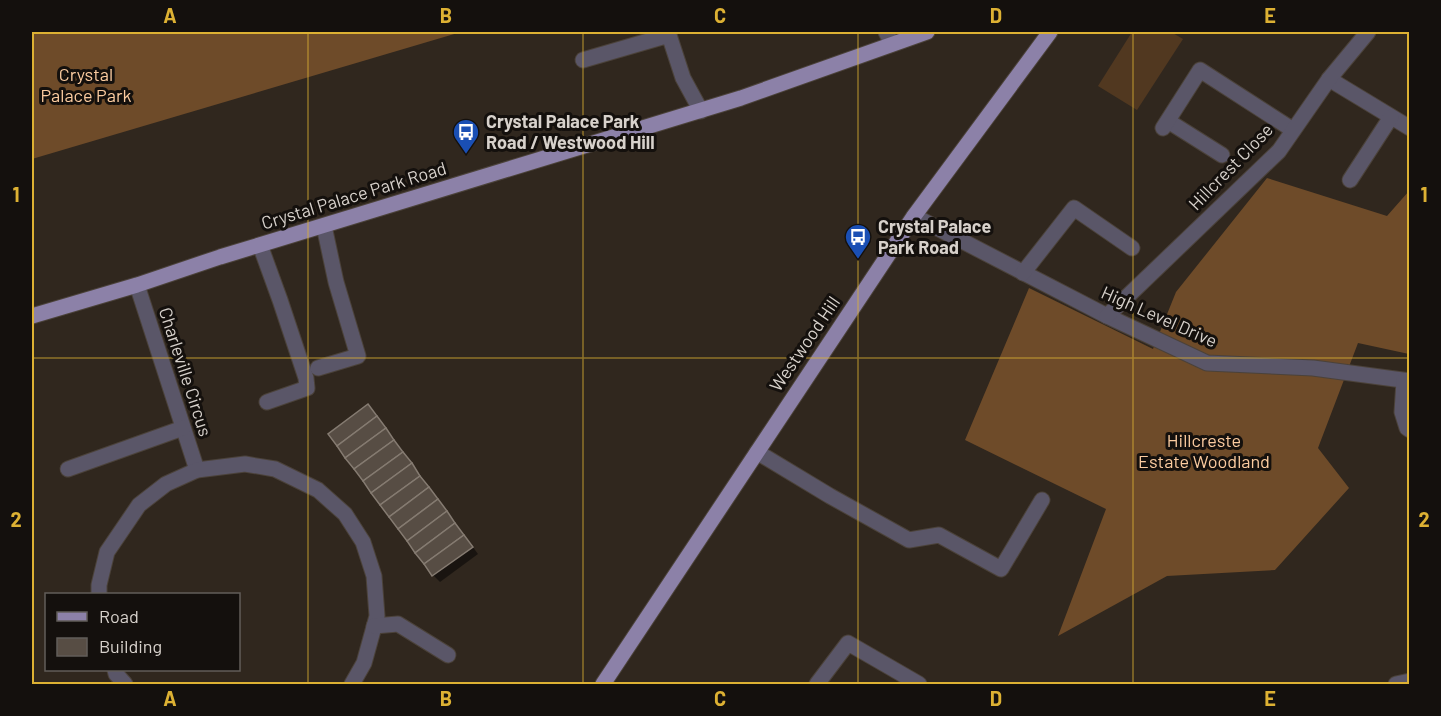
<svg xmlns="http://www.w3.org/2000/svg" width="1441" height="716" viewBox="0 0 1441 716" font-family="Barlow,sans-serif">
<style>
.green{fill:#513820}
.forest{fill:#6e4b29}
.shadow{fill:#0007}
.building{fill:#574d44;stroke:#857b71;stroke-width:1.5}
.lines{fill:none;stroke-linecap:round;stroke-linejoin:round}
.minor-casing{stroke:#4b423a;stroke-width:17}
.major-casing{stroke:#4b423a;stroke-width:17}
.minor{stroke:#5a5668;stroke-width:15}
.major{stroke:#8c81a8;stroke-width:15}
.grid{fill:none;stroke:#ddb133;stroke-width:1.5;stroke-opacity:0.55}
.labels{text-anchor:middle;stroke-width:6;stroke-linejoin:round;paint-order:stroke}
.park-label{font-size:18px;fill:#fccca0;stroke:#14100d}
.poi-label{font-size:18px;font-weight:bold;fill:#d7d1cb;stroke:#14100d;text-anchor:start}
.street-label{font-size:18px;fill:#d7d1cb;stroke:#14100d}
.neatline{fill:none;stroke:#ddb133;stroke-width:2}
.grid-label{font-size:20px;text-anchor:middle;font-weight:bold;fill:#ddb133}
</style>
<rect width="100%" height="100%" fill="#30271e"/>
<polygon class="green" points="1132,32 1171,32 1183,39 1137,110 1098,86"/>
<g class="forest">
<polygon points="32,32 461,32 32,159"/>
<polygon points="1267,178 1387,216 1409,191 1409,354 1358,343 1318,448 1349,488 1275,570 1167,576 1058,636 1106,509 965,440 1029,288 1153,349 1176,292"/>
</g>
<polygon class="shadow" points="368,406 375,413 478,554 440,582 433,575 330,434"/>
<g class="building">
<polygon points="368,404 377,416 337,446 328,434"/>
<polygon points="377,416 386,428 345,458 337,446"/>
<polygon points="386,428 394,440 354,469 345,458"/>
<polygon points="394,440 403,452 363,481 354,469"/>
<polygon points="403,452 412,463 371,493 363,481"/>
<polygon points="412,463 420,476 380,505 371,493"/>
<polygon points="420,476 429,487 389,517 380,505"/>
<polygon points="429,487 438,499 398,529 389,517"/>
<polygon points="438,499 447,511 407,541 398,529"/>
<polygon points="447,511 455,523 415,553 407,541"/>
<polygon points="455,523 464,535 424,564 415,553"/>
<polygon points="464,535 473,547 432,576 424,564"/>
</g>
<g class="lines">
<g class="minor-casing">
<g id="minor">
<polyline points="886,32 892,44"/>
<polyline points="583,60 669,35 683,78 701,111"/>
<polyline points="1329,79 1410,128"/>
<polyline points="1168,121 1222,155"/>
<polyline points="1163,128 1200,70 1293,130"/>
<polyline points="1350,180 1391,117"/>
<polyline points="914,216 1107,316 1207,363 1313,368 1410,381"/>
<polyline points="260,245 280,300 306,378 307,388 267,402"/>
<polyline points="1023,273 1074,208 1132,248"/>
<polyline points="137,285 197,470"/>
<polyline points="1107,316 1279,151 1329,79 1368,32"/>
<polyline points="318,368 358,356 336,282 324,226"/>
<polyline points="1404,381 1402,412 1407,428 1410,430"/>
<polyline points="757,452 830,496 909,540 939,535 1001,569 1042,500"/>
<polyline points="68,469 183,428"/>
<polyline points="99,594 99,585 107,552 139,505 166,484 197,470 245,464 275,469 318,490 345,514 363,542 374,576 377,616 364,663 352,684"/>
<polyline points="374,626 398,624 448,655"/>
<polyline points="115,670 116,674 125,684"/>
<polyline points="817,684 848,643 919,684"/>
<polyline points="1396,684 1410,681"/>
</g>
</g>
<g class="major-casing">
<g id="major">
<polyline points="32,316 137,285 220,257 741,98 927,32"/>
<polyline points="603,684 914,216 1050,32"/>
</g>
</g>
<use href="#minor" class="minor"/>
<use href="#major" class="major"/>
</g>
<path class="grid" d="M308 32V684M583 32V684M858 32V684M1133 32V684M32 358H1410"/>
<defs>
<g id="bus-pin" transform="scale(1.35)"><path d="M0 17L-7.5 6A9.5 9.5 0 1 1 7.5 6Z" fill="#1a4fb4" stroke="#14100d"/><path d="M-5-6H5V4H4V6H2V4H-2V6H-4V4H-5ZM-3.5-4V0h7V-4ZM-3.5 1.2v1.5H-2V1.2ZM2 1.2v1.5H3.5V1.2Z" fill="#fff"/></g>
</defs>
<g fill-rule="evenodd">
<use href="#bus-pin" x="466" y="132"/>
<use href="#bus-pin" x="858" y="237"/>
</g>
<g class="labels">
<g class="park-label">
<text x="86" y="81">Crystal<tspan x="86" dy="21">Palace Park</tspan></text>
<text x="1204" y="447">Hillcreste<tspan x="1204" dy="21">Estate Woodland</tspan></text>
</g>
<g class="poi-label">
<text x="486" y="128">Crystal Palace Park<tspan x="486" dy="21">Road / Westwood Hill</tspan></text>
<text x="878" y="233">Crystal Palace<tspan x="878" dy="21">Park Road</tspan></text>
</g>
<g class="street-label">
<text transform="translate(1231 167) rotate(-46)" y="6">Hillcrest Close</text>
<text transform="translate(354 196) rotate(-17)" y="6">Crystal Palace Park Road</text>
<text transform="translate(1159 317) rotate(24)" y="6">High Level Drive</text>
<text transform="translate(805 344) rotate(-56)" y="6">Westwood Hill</text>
<text transform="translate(185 372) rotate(72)" y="6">Charleville Circus</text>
</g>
</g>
<rect width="1441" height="716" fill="none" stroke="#14100d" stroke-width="66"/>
<rect x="45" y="593" width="195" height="78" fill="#14100d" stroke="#625d59" stroke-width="1.5"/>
<rect x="57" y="612" width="30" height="9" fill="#8c81a8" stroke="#625d59" stroke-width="1.5"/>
<text x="99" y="623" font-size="18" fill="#d7d1cb">Road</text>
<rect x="57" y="638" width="30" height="18" fill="#574d44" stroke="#625d59" stroke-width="1.5"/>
<text x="99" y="653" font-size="18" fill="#d7d1cb">Building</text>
<rect x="33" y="33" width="1375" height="650" class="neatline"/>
<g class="grid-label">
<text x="170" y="23">A</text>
<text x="446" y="23">B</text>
<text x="720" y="23">C</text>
<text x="996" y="23">D</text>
<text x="1270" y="23">E</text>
<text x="16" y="202">1</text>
<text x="1424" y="202">1</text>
<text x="16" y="527">2</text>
<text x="1424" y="527">2</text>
<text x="170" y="706">A</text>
<text x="446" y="706">B</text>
<text x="720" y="706">C</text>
<text x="996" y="706">D</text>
<text x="1270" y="706">E</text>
</g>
</svg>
